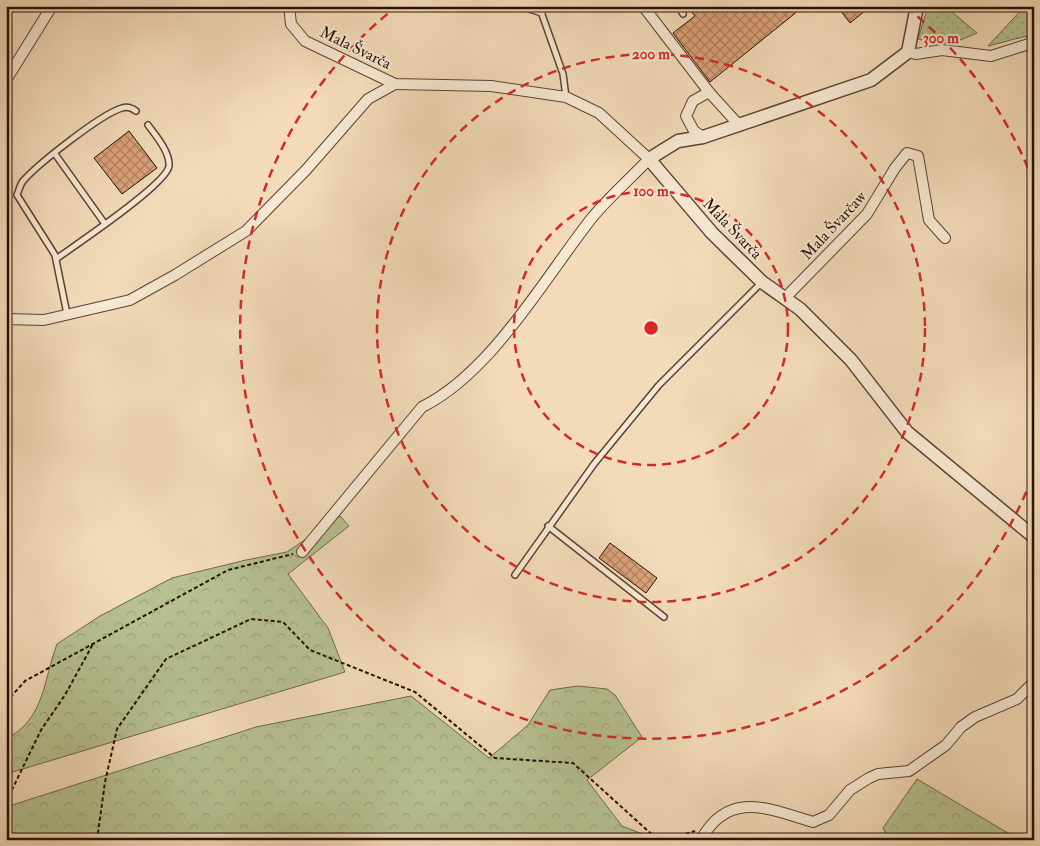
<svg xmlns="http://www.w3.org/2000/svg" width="1040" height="846" viewBox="0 0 1040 846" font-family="'IM FELL Double Pica',serif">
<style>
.grass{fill:url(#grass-dots);stroke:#6e684c}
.forest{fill:url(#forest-crowns);stroke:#6e684c}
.building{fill:url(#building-cross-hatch);stroke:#261007}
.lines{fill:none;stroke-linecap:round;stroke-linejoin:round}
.service-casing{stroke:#594334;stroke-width:8}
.minor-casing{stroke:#594334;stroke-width:12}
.tertiary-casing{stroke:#594334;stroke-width:15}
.path{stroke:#261007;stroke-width:2;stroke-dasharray:4 2.5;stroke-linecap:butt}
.service{stroke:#f7e8d2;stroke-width:5}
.minor{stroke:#f7e8d2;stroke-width:10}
.tertiary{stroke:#f7e8d2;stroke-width:12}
.ring{fill:none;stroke:#d62828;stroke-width:2.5;stroke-dasharray:9 6}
.labels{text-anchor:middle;stroke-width:4;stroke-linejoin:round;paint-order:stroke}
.street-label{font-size:16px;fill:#261007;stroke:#f7e8d2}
.centre{fill:#d62828;stroke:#f7e8d2;stroke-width:2.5}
.ring-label{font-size:15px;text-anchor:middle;font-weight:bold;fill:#d62828;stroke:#f7e8d2;stroke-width:4;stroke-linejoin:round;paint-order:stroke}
</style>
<defs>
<pattern id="grass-dots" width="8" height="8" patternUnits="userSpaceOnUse" patternTransform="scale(1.25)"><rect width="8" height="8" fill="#b7c192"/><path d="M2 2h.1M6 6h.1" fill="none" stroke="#9da57c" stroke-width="1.8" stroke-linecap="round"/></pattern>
<pattern id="forest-crowns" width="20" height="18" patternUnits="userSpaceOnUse" patternTransform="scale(1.25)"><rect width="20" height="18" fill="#b7c192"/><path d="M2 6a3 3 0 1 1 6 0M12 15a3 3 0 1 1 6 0" fill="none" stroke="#9da57c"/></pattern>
<pattern id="building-cross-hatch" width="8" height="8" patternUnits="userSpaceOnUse" patternTransform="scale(1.25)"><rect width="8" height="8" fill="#dba178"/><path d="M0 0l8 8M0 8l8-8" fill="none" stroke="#b18260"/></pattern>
</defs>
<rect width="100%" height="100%" fill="#f3dbb9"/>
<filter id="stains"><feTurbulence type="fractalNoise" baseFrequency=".004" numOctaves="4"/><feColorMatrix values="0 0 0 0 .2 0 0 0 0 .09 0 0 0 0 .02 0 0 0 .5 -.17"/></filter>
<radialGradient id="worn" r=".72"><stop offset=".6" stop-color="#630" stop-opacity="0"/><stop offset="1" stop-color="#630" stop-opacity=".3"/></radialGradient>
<g class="grass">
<polygon points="928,6 945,6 977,33 946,46 918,39"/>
<polygon points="1025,6 1034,6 1034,34 988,46"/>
</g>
<g class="forest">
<path d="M340 516 349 526 288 574 328 628 345 672 6 774V739C45 719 43 681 57 644L100 616 172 578 246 560 287 552Z"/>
<polygon points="578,686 607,689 615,695 642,737 587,780 622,826 658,840 6,840 6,807 256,727 411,696 489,758 528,725 550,690"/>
<polygon points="917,779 1013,836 1018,840 889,840 883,828"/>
</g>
<g class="building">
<polygon points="687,6 804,6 710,82 673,33 695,16"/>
<polygon points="837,6 871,6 850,23"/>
<polygon points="129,131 157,168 122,194 94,158"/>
<polygon points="610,543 657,578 646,593 599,558"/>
</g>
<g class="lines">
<g class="service-casing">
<g id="service">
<polyline points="520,6 542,13"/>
<polyline points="539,6 563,74 566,97"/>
<polyline points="678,6 683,14"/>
<polyline points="55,154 105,224"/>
<path d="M56 259C74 246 167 184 169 166 170 152 156 136 148 125"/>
<path d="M67 314 55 255 17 195C19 190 20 185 23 181 38 164 101 114 122 108 128 106 132 108 136 111"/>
<polyline points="548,526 664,617"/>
<polyline points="515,575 594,464 659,385 762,282"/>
</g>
</g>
<g class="minor-casing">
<g id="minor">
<path d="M289 6 291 24 305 41 395 84 491 86 566 97 599 113 649 159C630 179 608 198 591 219 544 279 491 373 422 407L302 552"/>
<polyline points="643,6 709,92 738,124"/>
<polyline points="908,52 916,54 942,50 991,56 1029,44 1034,37"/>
<polyline points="6,80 52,6"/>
<polyline points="703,137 694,131 686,116 693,101 709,92"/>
<polyline points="785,298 867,214 895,168 907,153 918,156 929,220 945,238"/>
<polyline points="6,319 44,320 130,300 175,275 246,231 306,170 368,99 395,84"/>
<path d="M701 840C728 789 770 809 813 822L829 815 850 790 869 778 878 774 909 771 946 745 961 727 975 717 1017 699 1034 682"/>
</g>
</g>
<g class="tertiary-casing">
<polyline id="tertiary" points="917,6 908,52 871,80 703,137 678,141 649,159 712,233 762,282 800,309 851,360 907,432 1034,537"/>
</g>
<g class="path">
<polyline points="6,702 25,681 228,570 293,554"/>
<polyline points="6,802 41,730 65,695 93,644"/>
<polyline points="97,840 105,782 117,729 166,659 251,619 283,622 310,650 415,692 495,758 573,763 658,840"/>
<polyline points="667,840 695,831"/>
</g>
<use href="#service" class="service"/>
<use href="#minor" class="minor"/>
<use href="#tertiary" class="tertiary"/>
</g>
<g class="ring">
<circle cx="651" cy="328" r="137"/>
<circle cx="651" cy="328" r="274"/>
<path d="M1032 478A410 410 0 1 1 396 7M906 7A410 410 0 0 1 1032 178"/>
</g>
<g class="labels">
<g class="street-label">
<text transform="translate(356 47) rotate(26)" y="6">Mala Švarča</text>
<text transform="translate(833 225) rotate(-47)" y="6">Mala Švarčaw</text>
<text transform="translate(733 228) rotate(46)" y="6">Mala Švarča</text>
</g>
</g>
<circle cx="651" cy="328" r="8" class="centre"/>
<g class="ring-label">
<text x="941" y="43">300 m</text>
<text x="651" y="59">200 m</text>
<text x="651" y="196">100 m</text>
</g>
<rect width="1040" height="846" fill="none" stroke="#f3dbb9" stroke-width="25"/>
<rect x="8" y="8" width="1025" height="831" fill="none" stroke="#261007" stroke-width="2.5"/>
<rect x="12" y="12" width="1015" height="821" fill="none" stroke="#261007"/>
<rect width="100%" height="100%" filter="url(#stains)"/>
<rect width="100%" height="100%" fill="url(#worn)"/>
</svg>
